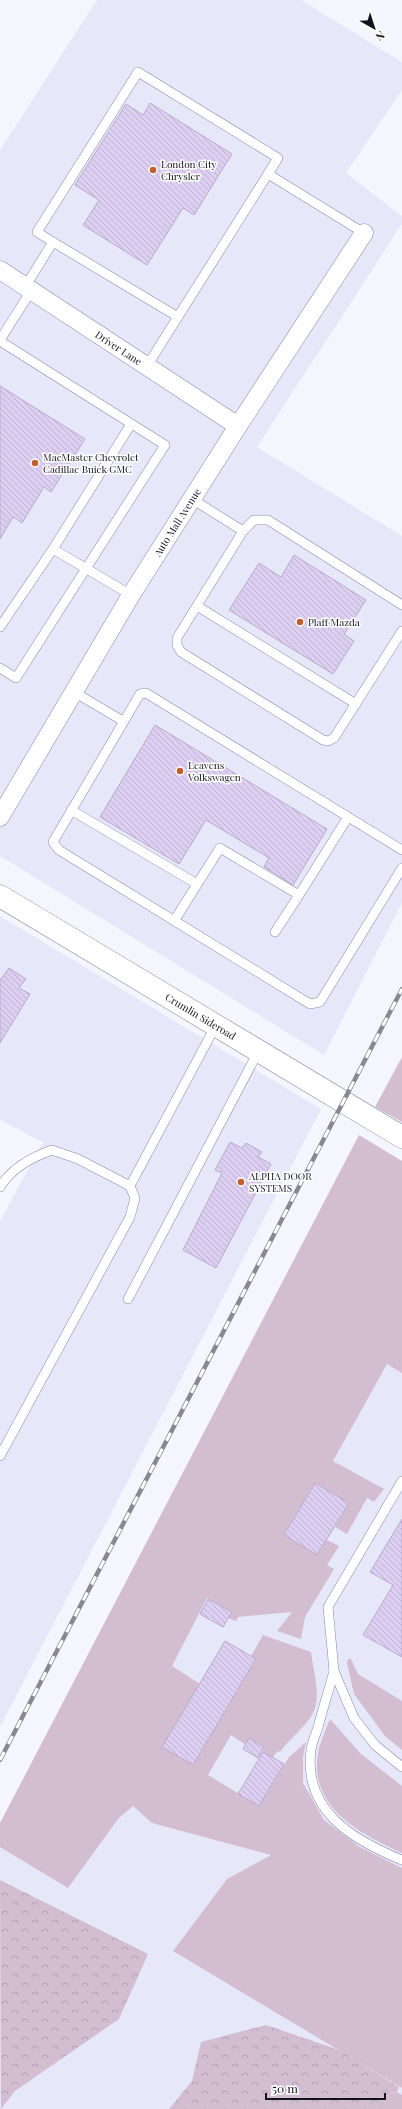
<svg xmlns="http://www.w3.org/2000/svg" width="402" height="2109" viewBox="0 0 402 2109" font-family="'Playfair Display',serif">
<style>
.built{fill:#e6e8fa}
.grass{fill:#d3bed1}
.forest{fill:url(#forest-crowns)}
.building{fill:url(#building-back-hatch);stroke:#b9abcc}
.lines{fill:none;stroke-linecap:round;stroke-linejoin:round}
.lane-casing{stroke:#8589aa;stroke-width:10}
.street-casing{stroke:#8589aa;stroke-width:19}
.secondary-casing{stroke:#8589aa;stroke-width:23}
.lane{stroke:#fff;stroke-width:9}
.street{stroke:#fff;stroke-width:18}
.secondary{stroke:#fff;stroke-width:22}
.rail-casing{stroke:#878891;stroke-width:4.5}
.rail{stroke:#fff;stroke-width:3;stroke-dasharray:9;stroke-linecap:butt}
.poi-dot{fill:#c25d2c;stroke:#fff;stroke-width:1.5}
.labels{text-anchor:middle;stroke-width:3;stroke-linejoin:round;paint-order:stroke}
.poi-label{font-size:10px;fill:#11121e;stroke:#fff;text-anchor:start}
.street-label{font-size:10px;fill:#11121e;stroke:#fff}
</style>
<defs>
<pattern id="forest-crowns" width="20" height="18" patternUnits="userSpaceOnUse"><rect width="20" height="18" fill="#d3bed1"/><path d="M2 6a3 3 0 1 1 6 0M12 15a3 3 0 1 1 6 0" fill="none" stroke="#b4a2b3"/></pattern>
<pattern id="building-back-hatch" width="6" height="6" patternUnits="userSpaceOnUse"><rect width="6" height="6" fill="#ddcff1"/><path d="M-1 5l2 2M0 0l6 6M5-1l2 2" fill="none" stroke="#bdb1ce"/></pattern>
</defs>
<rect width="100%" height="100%" fill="#f5f6fd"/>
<g class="built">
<polygon points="97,0 301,0 402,62 402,90 346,173 402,216 402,224 257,447 402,536 402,903 324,1055 0,856 0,150"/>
<polygon points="0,916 321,1109 0,1727 0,1221 43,1142 0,1120"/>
<polygon points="402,1173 402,2109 0,2109 0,1823"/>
</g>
<g class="grass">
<polygon points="402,1057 402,1122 375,1107"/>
<path d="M359 1135 402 1161V1373L387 1364 333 1461 384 1489 374 1502 367 1498 347 1534 335 1527 349 1503 315 1483 284 1534 327 1540 339 1546 327 1565 334 1569 305 1617 301 1639 277 1631 292 1612 238 1617 236 1621 228 1618 232 1612 207 1598 172 1666 200 1684 163 1747 193 1765 256 1659 251 1656 263 1635 311 1652C313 1669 321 1694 314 1711 308 1725 289 1739 280 1752L278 1751 272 1758 262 1751 264 1747 250 1739 246 1745 231 1735 208 1775 259 1806 289 1757 306 1742 303 1757V1783L324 1820 360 1847 402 1868V2088L173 1951 227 1879 271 1855 152 1823 133 1806 118 1819 68 1888 0 1847V1823Z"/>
<polygon points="348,1659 351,1659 358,1674 402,1701 402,1750 385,1736 354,1694 347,1663"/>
<path d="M330 1719 361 1754 402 1786V1853C358 1833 306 1806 319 1748 322 1738 326 1728 330 1719Z"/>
<polygon points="397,2092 402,2095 402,2109 376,2109 382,2094"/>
</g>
<g class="forest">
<polygon points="0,1880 148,1954 119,2019 15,2091 1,2109"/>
<polygon points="266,2025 339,2050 399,2087 397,2092 382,2094 376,2109 169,2109 192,2081 201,2042"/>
</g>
<g class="building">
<polygon points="150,103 232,154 194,215 183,208 147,265 83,225 99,200 75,185 126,104 143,115"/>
<polygon points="0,386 85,439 51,492 44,487 22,523 13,517 0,539"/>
<polygon points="294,555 366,600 344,634 354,641 333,674 229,610 259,563 281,577"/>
<polygon points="155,725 327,829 293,885 264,867 269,858 206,820 179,864 100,817"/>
<polygon points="9,968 26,979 19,988 30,994 0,1043 0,980"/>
<polygon points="230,1142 242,1148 246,1143 262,1152 258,1157 271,1164 216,1268 183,1250 222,1173 215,1170"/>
<polygon points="315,1483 349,1503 317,1555 284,1535"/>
<polygon points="402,1519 402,1657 363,1635 393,1585 370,1572"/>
<polygon points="208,1599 232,1612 223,1627 200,1614"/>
<polygon points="225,1641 256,1659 193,1765 162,1747"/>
<polygon points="249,1738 264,1747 258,1758 243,1749"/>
<polygon points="263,1752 284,1764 259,1806 238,1794"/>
</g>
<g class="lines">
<g class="lane-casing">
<g id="lane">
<polyline points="268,174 364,233"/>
<polyline points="53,242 178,317"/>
<polyline points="25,287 53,242 37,232 138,72 278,158 147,366"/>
<polyline points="0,340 31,291"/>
<polyline points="0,341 165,445 16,678 0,668"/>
<polyline points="192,499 243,531"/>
<polyline points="53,549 131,595"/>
<polyline points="402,605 268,520 254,520 243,531 177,638 177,645 181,652 323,740 328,741 334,738 402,631"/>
<polyline points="197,606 356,704"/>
<polyline points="0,627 53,549 131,424"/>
<polyline points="74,692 123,721"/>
<polyline points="71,810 197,884"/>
<polyline points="402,850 146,693 140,694 137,699 53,842 59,850 310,1004 320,1002 402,868"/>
<polyline points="174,921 220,848 299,895 348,817"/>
<polyline points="275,932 299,895"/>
<path d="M0 1187C12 1168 30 1158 52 1150L78 1159 130 1186 216 1025"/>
<polyline points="128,1299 259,1050"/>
<polyline points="0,1456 130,1217 135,1198 130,1186"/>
<polyline points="402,1481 328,1607 334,1671 354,1718 375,1745 402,1767"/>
<path d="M334 1671C329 1690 323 1708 318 1727 316 1734 312 1742 311 1750 303 1811 353 1840 402 1860"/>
</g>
</g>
<g class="street-casing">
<g id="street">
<path id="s1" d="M0 270 238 426"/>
<path id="s2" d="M0 817 131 595 238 426 364 233"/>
</g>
</g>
<g class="secondary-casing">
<g id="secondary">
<path id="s3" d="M0 896 402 1137"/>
</g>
</g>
<use href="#lane" class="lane"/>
<use href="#street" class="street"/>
<use href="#secondary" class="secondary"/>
<g class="rail-casing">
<polyline id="rail" points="0,1760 402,989"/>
</g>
<use href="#rail" class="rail"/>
</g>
<g class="poi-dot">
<circle cx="153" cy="170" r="4"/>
<circle cx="35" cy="463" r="4"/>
<circle cx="300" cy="622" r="4"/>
<circle cx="180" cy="771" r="4"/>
<circle cx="241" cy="1182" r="4"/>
</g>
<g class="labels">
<g class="poi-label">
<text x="161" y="168">London City<tspan x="161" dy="12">Chrysler</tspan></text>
<text x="43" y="461">MacMaster Chevrolet<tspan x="43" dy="12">Cadillac Buick GMC</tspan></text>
<text x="308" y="626">Plaff Mazda</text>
<text x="188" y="769">Leavens<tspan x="188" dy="12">Volkswagen</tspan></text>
<text x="249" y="1180">ALPHA DOOR<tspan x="249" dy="12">SYSTEMS</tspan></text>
</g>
<g class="street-label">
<text dy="4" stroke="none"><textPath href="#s1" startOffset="142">Driver Lane</textPath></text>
<text dy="4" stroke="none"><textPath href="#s2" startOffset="344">Auto Mall Avenue</textPath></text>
<text dy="4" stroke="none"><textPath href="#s3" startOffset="234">Crumlin Sideroad</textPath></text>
</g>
</g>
<g transform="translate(374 28) rotate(141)" stroke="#ffffff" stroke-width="3" paint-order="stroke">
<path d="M0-3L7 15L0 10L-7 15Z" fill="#11121e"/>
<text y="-6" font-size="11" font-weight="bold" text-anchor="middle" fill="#11121e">N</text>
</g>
<path d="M266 2093v6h119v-6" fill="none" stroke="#11121e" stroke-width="2"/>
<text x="272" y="2093" font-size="12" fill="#11121e" stroke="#ffffff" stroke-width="3" paint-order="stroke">50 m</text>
</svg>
